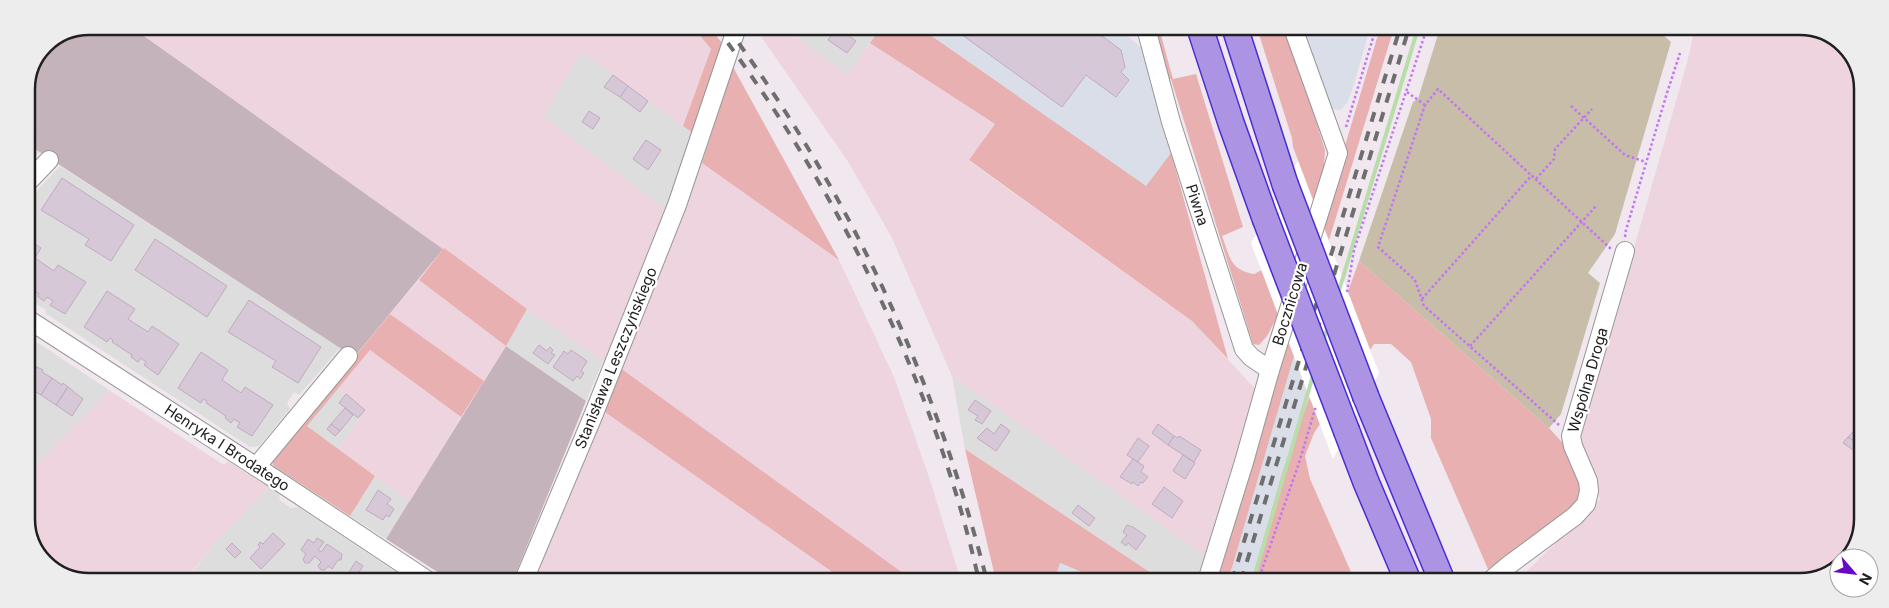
<svg xmlns="http://www.w3.org/2000/svg" width="1889" height="608" viewBox="0 0 1889 608" font-family="Inter,sans-serif">
<style>
.residential{fill:#deddde}
.industrial{fill:#dadee9}
.construction{fill:#c5b3bc}
.farmland{fill:#eed4df}
.grass{fill:#e8b0b0}
.cemetery{fill:#c8bda9}
.pier{fill:#fff}
.lines{fill:none;stroke-linecap:round;stroke-linejoin:round}
.stream{stroke:#b8dcaa;stroke-width:4}
.building{fill:#d6c8d7;stroke:#c0aac1}
.minor-casing{stroke:#979797;stroke-width:20}
.highway-casing{stroke:#482fd4;stroke-width:28}
.path{stroke:#c175f4;stroke-width:2.5;stroke-dasharray:2.5 2.5;stroke-linecap:butt}
.minor{stroke:#fff;stroke-width:18}
.highway{stroke:#ac93e4;stroke-width:25}
.rail{stroke:#6e6e6e;stroke-width:4;stroke-dasharray:10 10;stroke-linecap:butt}
.highway-bridge-casing{stroke:#482fd4;stroke-width:28;stroke-linecap:butt}
.highway-bridge{stroke:#ac93e4;stroke-width:25}
.labels{text-anchor:middle;stroke-width:4.5;stroke-linejoin:round;paint-order:stroke}
.street-label{font-size:15px;fill:#202020;stroke:#fff}
.rim{fill:none;stroke:#202020;stroke-width:2.5}
</style>
<rect width="100%" height="100%" fill="#f0e7ef"/>
<g class="residential">
<polygon points="783,27 881,27 847,75"/>
<polygon points="582,52 693,133 666,210 543,116"/>
<polygon points="26,143 40,152 26,166"/>
<polygon points="60,166 340,348 299,395 294,392 287,403 290,409 259,446 250,447 45,313 46,310 26,298 26,202"/>
<polygon points="527,309 603,361 586,401 506,346"/>
<polygon points="26,335 109,390 26,475"/>
<polygon points="952,376 1206,556 1197,581 1163,581 965,449"/>
<polygon points="338,388 365,410 338,449 307,426"/>
<polygon points="375,476 410,501 386,539 350,516"/>
<polygon points="269,487 279,493 280,500 291,508 298,507 408,580 199,580 190,575 216,542"/>
</g>
<g class="industrial">
<polygon points="931,27 1119,28 1119,29 1142,48 1171,153 1146,187 927,32"/>
<polygon points="1301,28 1370,28 1354,84 1348,101 1341,110 1332,109 1326,102"/>
<polygon points="1294,356 1309,398 1282,473 1252,581 1228,581"/>
<polygon points="1059,563 1103,581 1054,581"/>
</g>
<g class="construction">
<polygon points="89,26 130,26 444,248 355,356 340,348 26,143 26,89 45,44"/>
<polygon points="506,346 586,401 513,580 450,580 386,539"/>
</g>
<g class="farmland">
<polygon points="130,26 693,27 711,49 683,126 582,52 543,116 666,210 606,363 527,309"/>
<polygon points="767,27 783,27 847,75 870,43 995,124 969,161 1192,321 1261,395 1206,556 952,376 891,236 847,160 762,38"/>
<polygon points="1685,28 1817,28 1847,48 1863,84 1861,536 1846,558 1839,558 1839,569 1800,582 1517,581 1600,499 1578,444 1688,59 1693,36"/>
<polygon points="702,163 839,260 894,377 930,480 961,581 914,581 619,367"/>
<polygon points="419,280 506,346 484,381 390,314"/>
<polygon points="370,350 461,417 410,501 338,449 365,410 338,388"/>
<polygon points="109,390 224,465 228,461 269,487 216,542 190,574 199,580 72,580 39,558 26,524 26,475"/>
<polygon points="602,410 845,581 534,580"/>
</g>
<g class="grass">
<polygon points="693,27 709,27 723,44 693,133 683,126 711,49"/>
<polygon points="881,27 919,27 1146,186 1171,153 1228,359 1192,321 969,160 995,124 870,43"/>
<path d="M1154 28H1159L1173 79 1196 74 1243 227 1222 236C1230 257 1230 270 1254 274L1262 270 1278 315 1267 336 1259 345 1253 344 1171 79H1168Z"/>
<polygon points="1257,28 1287,28 1325,150 1324,167 1313,200 1293,147 1292,138"/>
<polygon points="1380,28 1394,28 1329,240 1322,223"/>
<polygon points="733,67 839,260 702,163"/>
<polygon points="444,248 527,309 506,346 419,280"/>
<polygon points="1359,261 1549,428 1569,450 1583,490 1579,504 1550,529 1488,569 1431,438 1431,419 1411,362 1391,344 1374,344 1314,433 1305,456 1310,479 1355,581 1252,581 1282,473"/>
<polygon points="390,314 484,381 461,417 370,350 307,426 375,476 350,516 274,466 270,459"/>
<polygon points="1288,341 1294,356 1228,581 1212,581"/>
<polygon points="619,367 914,581 845,581 602,410"/>
<polygon points="965,449 1163,581 1103,581 1060,563 1054,581 996,581"/>
</g>
<polygon class="cemetery" points="1440,28 1655,28 1671,42 1615,234 1588,273 1600,283 1561,414 1549,428 1359,261 1413,102 1418,99"/>
<polygon class="pier" points="1298,161 1379,373 1333,459 1251,243"/>
<g class="lines">
<g class="stream">
<polyline points="1338,294 1418,28"/>
<polyline points="1323,341 1328,327"/>
<polyline points="1253,581 1314,372"/>
</g>
</g>
<g class="building">
<polygon points="802,27 823,27 819,33 816,31 812,36"/>
<polygon points="837,27 856,41 847,53 828,40"/>
<polygon points="951,27 1091,28 1121,50 1125,67 1121,72 1129,80 1116,97 1086,75 1062,107"/>
<polygon points="613,75 628,86 620,97 604,87"/>
<polygon points="628,86 648,101 640,112 620,97"/>
<polygon points="589,111 600,118 593,129 582,122"/>
<polygon points="646,140 661,150 648,170 633,159"/>
<polygon points="62,178 134,225 111,261 85,245 89,239 41,210"/>
<polygon points="26,238 41,248 35,258 54,271 58,265 86,282 65,314 50,305 53,301 47,297 44,301 37,296 39,294 26,286"/>
<polygon points="155,239 227,286 207,317 135,270"/>
<polygon points="107,291 135,309 128,319 148,332 152,326 179,344 158,375 144,365 146,362 141,358 138,362 131,357 132,355 112,342 113,340 110,338 107,342 84,327"/>
<polygon points="249,300 321,347 298,383 272,367 276,361 228,332"/>
<polygon points="539,345 547,351 550,347 553,350 551,353 555,355 548,364 533,353"/>
<polygon points="571,350 587,361 581,371 584,373 580,379 577,376 573,381 553,367 564,351 568,354"/>
<polygon points="201,352 228,370 222,380 241,393 245,387 273,405 252,436 237,427 240,423 234,419 231,423 225,418 226,416 206,403 207,401 203,399 201,403 178,388"/>
<polygon points="26,361 37,367 26,384"/>
<polygon points="37,367 43,370 42,372 52,378 41,395 26,386"/>
<polygon points="52,378 62,385 63,383 68,387 56,405 41,395"/>
<polygon points="68,387 83,399 72,416 56,405"/>
<polygon points="346,394 365,410 358,418 339,403"/>
<polygon points="975,400 991,411 982,424 975,420 978,416 968,410"/>
<polygon points="345,408 353,415 340,431 331,424"/>
<polygon points="1861,423 1861,439 1857,443 1848,437"/>
<polygon points="331,424 340,431 335,436 327,429"/>
<polygon points="1001,424 1010,431 996,451 977,438 987,428 994,434"/>
<polygon points="1158,424 1174,436 1168,445 1152,433"/>
<polygon points="26,436 34,442 26,452"/>
<polygon points="1174,436 1178,438 1179,436 1201,450 1194,462 1168,445"/>
<polygon points="1848,437 1861,446 1861,455 1843,443"/>
<polygon points="1138,438 1149,446 1138,462 1127,455"/>
<polygon points="1183,455 1195,463 1185,479 1173,471"/>
<polygon points="1133,459 1144,466 1141,472 1148,477 1143,483 1141,482 1138,486 1133,482 1132,484 1120,477"/>
<polygon points="1164,487 1183,501 1172,518 1152,504"/>
<polygon points="378,490 391,499 387,504 394,509 389,517 386,515 383,520 366,510"/>
<polygon points="1078,505 1095,518 1089,526 1072,513"/>
<polygon points="1127,525 1133,527 1146,536 1136,550 1128,543 1126,546 1121,542 1127,535 1123,532"/>
<polygon points="273,533 285,544 261,569 250,558 260,547 258,545 260,542 263,544"/>
<polygon points="317,538 324,542 318,550 321,552 327,544 342,554 341,560 338,560 332,569 328,566 325,570 321,570 318,566 321,562 315,556 309,563 305,563 303,559 306,554 301,550 308,539 314,543"/>
<polygon points="232,543 241,552 235,558 226,549"/>
<polygon points="356,561 363,566 354,580 344,580"/>
</g>
<g class="lines">
<g class="minor-casing">
<g id="minor">
<polyline points="1146,28 1171,122 1244,349 1251,357 1270,370"/>
<polyline points="26,184 49,160"/>
<polyline points="26,318 275,479 427,580"/>
<polyline points="256,467 348,356"/>
<polyline points="524,580 593,416 677,205 737,27"/>
<polyline points="1207,581 1244,462 1270,370 1338,153 1293,28"/>
<polyline points="1490,581 1509,565 1575,516 1586,504 1589,491 1588,481 1573,446 1571,436 1625,251"/>
</g>
</g>
<g class="highway-casing">
<g id="highway">
<polyline points="1200,28 1231,123 1265,218"/>
<polyline points="1235,28 1285,184"/>
<polyline points="1366,397 1442,581"/>
<polyline points="1347,432 1366,482 1408,581"/>
</g>
</g>
<g class="path">
<polyline points="1407,92 1425,105"/>
<polyline points="1571,106 1625,155 1646,162"/>
<polyline points="1346,127 1376,28"/>
<polyline points="1536,179 1554,159 1555,149 1592,109"/>
<polyline points="1625,237 1626,230 1667,93 1680,53"/>
<polyline points="1347,292 1354,250 1427,28"/>
<polyline points="1422,299 1532,175"/>
<polyline points="1470,346 1596,206"/>
<polyline points="1559,425 1424,306 1415,280 1378,247 1425,105 1438,89 1611,249"/>
<polyline points="1258,581 1299,463 1316,406"/>
</g>
<use href="#minor" class="minor"/>
<use href="#highway" class="highway"/>
<g class="rail">
<path d="M716 27C837 188 935 384 979 581"/>
<path d="M727 27C852 197 935 377 987 581"/>
<polyline points="1232,581 1400,28"/>
<polyline points="1241,581 1409,28"/>
</g>
<g class="highway-bridge-casing">
<g id="highway-bridge">
<polyline points="1285,184 1366,397"/>
<polyline points="1265,218 1347,432"/>
</g>
</g>
<use href="#highway-bridge" class="highway-bridge"/>
</g>
<g class="labels">
<g class="street-label">
<text transform="translate(1197 205) rotate(72)" y="5">Piwna</text>
<text transform="translate(1290 304) rotate(-73)" y="5">Bocznicowa</text>
<text transform="translate(616 358) rotate(-68)" y="5">Stanisława Leszczyńskiego</text>
<text transform="translate(1588 380) rotate(-74)" y="5">Wspólna Droga</text>
<text transform="translate(227 448) rotate(33)" y="5">Henryka I Brodatego</text>
</g>
</g>
<path d="M0 0H1889V608H0ZM89 35H1800A54 54 0 0 1 1854 89V519A54 54 0 0 1 1800 573H89A54 54 0 0 1 35 519V89A54 54 0 0 1 89 35Z" fill="#ededed" fill-rule="evenodd"/>
<path class="rim" d="M89 35H1800A54 54 0 0 1 1854 89V519A54 54 0 0 1 1800 573H89A54 54 0 0 1 35 519V89A54 54 0 0 1 89 35Z"/>
<g transform="translate(1854 573) rotate(118)"><circle r="24" fill="#ffffff" stroke="#a6a6a6"/>
<path d="M0-4L9 19L0 12L-9 19Z" fill="#6709c7"/>
<text y="-8" font-size="14" font-weight="bold" text-anchor="middle" fill="#202020">N</text>
</g>
</svg>
